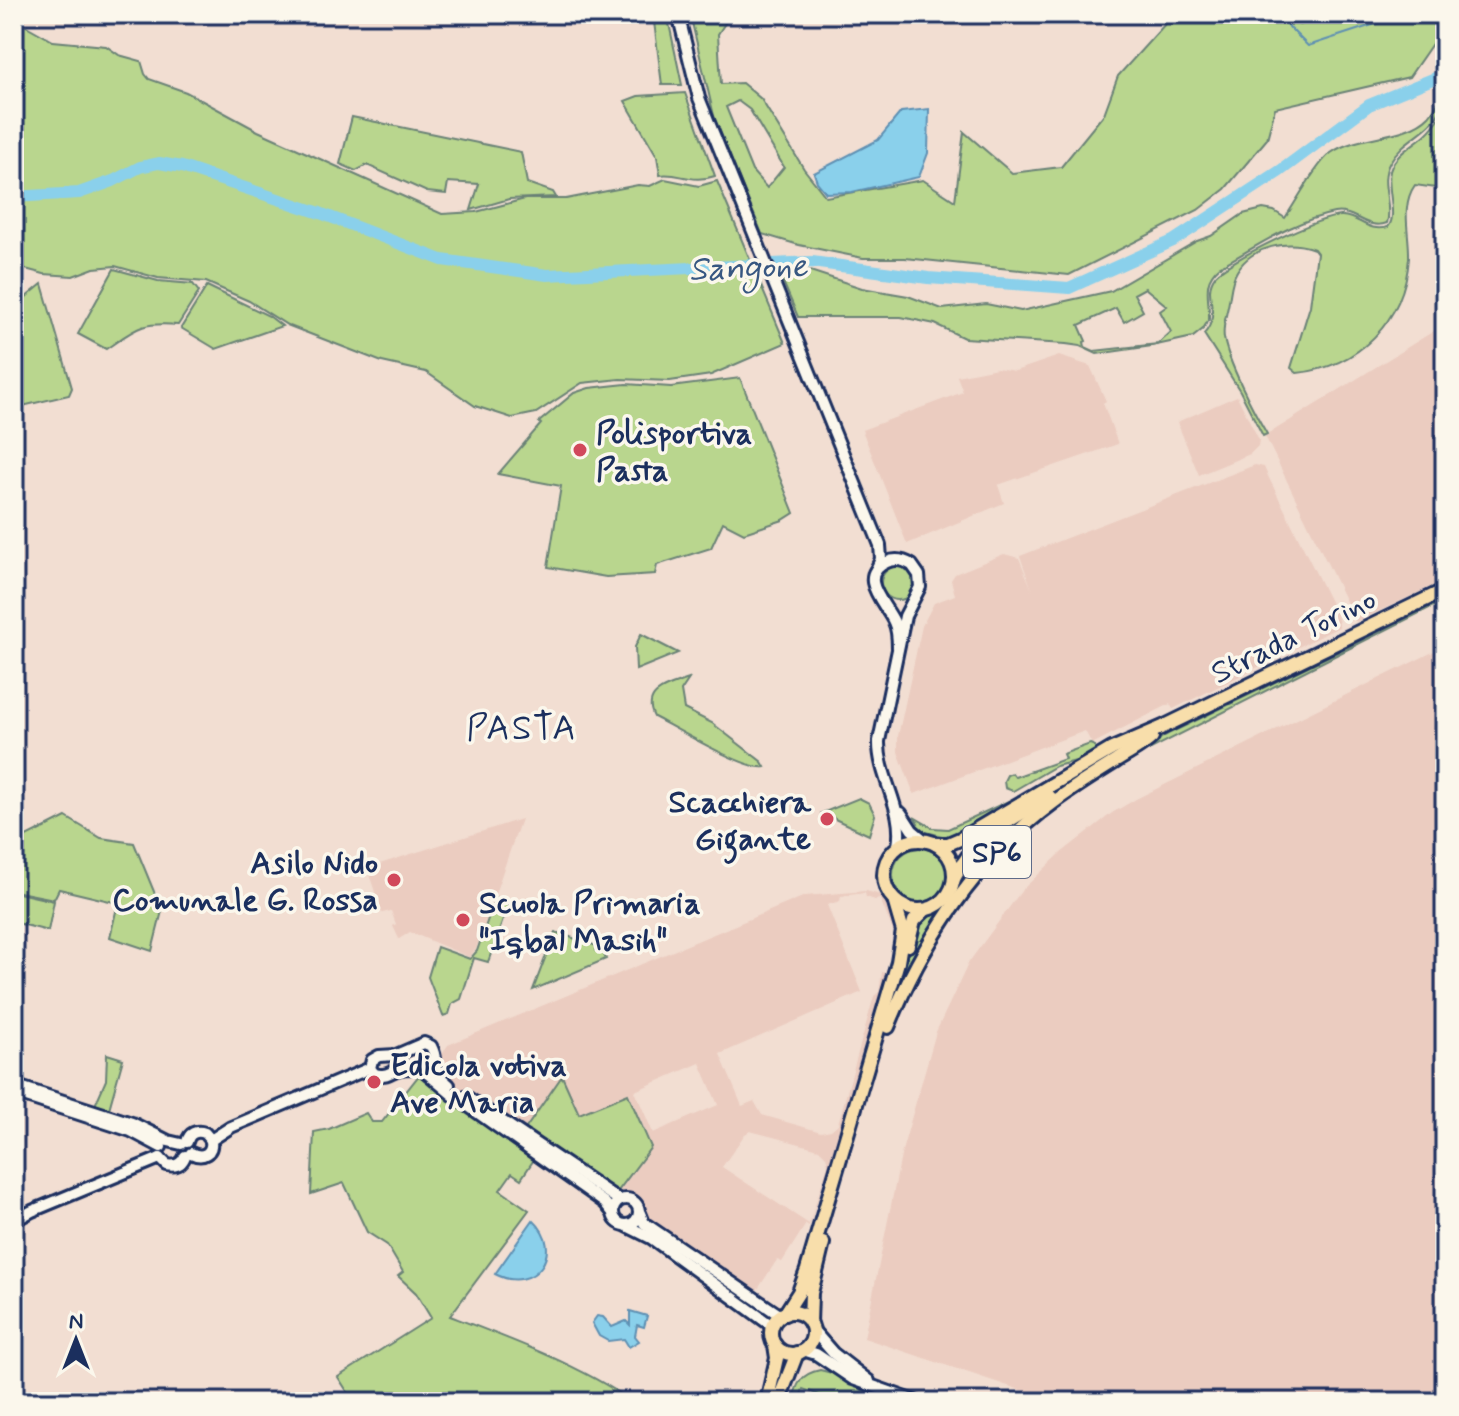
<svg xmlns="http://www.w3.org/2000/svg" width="1459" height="1416" viewBox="0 0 1459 1416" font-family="Mynerve,sans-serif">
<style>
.built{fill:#ebccc0;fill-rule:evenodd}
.green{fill:#b9d68e;stroke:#6a8276;stroke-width:2;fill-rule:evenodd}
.water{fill:#8ad0eb;stroke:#5e90b3;stroke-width:2}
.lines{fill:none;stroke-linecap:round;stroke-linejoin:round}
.stream{stroke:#5e90b3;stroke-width:2}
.river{stroke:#8ad0eb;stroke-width:12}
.minor-casing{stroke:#1b2f5e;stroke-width:16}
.major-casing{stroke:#1b2f5e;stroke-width:18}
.minor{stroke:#fbf7ec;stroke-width:10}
.major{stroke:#f8deab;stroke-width:12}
.poi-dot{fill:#d1495b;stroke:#fbf7ec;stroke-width:3}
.labels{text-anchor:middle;stroke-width:7;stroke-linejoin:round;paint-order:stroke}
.shield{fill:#fbf7ec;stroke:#5e6b89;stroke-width:2}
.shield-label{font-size:30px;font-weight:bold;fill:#1b2f5e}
.poi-label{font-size:32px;font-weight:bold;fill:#1b2f5e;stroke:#fbf7ec;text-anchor:start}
.street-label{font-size:32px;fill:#1b2f5e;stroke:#fbf7ec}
.water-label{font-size:34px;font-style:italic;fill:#375781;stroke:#fbf7ec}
.quarter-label{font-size:36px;letter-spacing:2px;fill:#1b2f5e;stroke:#fbf7ec}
</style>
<rect width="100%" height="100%" fill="#f2ded2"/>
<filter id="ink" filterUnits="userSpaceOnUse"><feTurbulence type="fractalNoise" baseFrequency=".0125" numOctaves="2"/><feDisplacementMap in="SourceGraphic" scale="16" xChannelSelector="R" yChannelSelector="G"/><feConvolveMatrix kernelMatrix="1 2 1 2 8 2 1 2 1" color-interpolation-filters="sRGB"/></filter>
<g filter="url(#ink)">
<g class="built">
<polygon points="1445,324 1445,580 1356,622 1265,436"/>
<polygon points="1059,356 1090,366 1106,401 1103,403 1118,444 998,485 1004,503 907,544 862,430 963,392 957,376 997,368 1015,371"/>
<polygon points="1237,396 1259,440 1258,446 1250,454 1199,475 1177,422"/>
<polygon points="1255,465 1264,467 1267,474 1338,618 1339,627 1173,709 1170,704 1092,744 1085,731 914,794 898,752 898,736 922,626 934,603 955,595 951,580 955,574 1004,554 1019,558 1032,590 1020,556"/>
<polygon points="1445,646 1445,1402 1056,1402 864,1338 902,1151 936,1032 969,962 1022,890 1061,853 1112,813 1136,799"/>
<polygon points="521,819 476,949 469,957 410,932 399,939 393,926 396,924 391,911 382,913 367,868"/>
<path d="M866 891 881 895 891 907 898 926 892 974 809 1226 806 1224 782 1262 777 1260 754 1295 643 1217 637 1200 616 1196 652 1147 629 1093 579 1113 562 1075 523 1130 453 1083 442 1071 440 1057 448 1045 805 896ZM865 893 866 897 875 900 880 899 896 938 888 973 882 972 879 992 874 996 838 1124 831 1130 821 1132 762 1115 754 1101 742 1106 720 1054 862 992 827 905 840 901 841 896ZM700 1063 718 1105 653 1133 635 1091ZM750 1131 819 1149 826 1156 828 1165 809 1224 722 1167 745 1134Z"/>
</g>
<g class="green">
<polygon points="653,14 667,14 682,85 662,85"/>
<path d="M690 14H715L720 18 729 17 718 34 721 84 742 83 761 99 804 169 826 197 923 180 955 201 964 132 1012 173 1061 167 1104 114 1118 76 1166 23 1134 14H1283L1292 22 1300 25 1332 14H1445V25L1409 77 1275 108 1267 139 1225 189 1198 210 1069 275 905 258H863L799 245 762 234 715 120ZM738 101 750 110 784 167 767 188 752 171 726 107Z"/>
<polygon points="14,19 53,41 106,46 119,55 141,61 145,74 149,79 186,92 258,131 442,214 476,212 525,199 566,199 638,185 650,186 665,179 699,186 717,181 785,343 711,375 670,381 620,379 582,383 536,413 512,418 475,406 426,372 382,362 287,325 249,301 206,282 158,278 115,266 94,268 73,276 44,274 14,266"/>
<path d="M1445 90C1445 130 1406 133 1390 162 1378 182 1393 204 1387 223 1367 231 1354 209 1334 213 1292 221 1255 248 1219 267 1201 282 1210 298 1209 319L1203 329 1193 337 1152 346 1097 354 1080 346 1066 344 964 338 935 324 901 317H798L777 268 795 266 862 288 908 296 942 309 986 304 1021 311 1111 291 1197 241 1211 236 1243 214 1263 209 1274 211 1285 218C1296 202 1317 163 1331 153 1358 134 1407 139 1429 116 1435 110 1439 98 1445 90ZM1145 288 1167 306 1160 311 1171 332 1158 344 1094 351 1085 347 1084 342 1086 341 1079 325 1116 308 1124 322 1143 311 1134 294Z"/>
<path d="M685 93 715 176C691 184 680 172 660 175L657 156 625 101 638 96Z"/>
<path d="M1445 110C1445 128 1448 177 1436 188L1415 185C1400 206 1410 234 1409 258 1404 321 1359 367 1297 373L1291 368 1310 306 1317 253 1314 249C1288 239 1252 246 1237 271 1231 281 1231 291 1229 301 1227 314 1222 325 1224 338 1228 362 1254 412 1267 434L1263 436 1240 391 1204 334C1223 312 1201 295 1215 276 1226 261 1324 214 1342 216 1360 217 1368 233 1388 227 1398 217 1386 187 1390 171 1395 154 1412 146 1425 135 1433 128 1439 119 1445 110Z"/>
<polygon points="352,117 521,152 527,183 553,192 556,197 509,199 471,210 479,184 448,182 446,194 427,192 367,165 356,171 340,164"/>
<path d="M114 269 158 281 193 284 199 292 178 325C140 322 137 328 106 349L78 334Z"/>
<polygon points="42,284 72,388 69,395 14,408 14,307"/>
<polygon points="207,286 269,316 282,326 216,349 181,328"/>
<polygon points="740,378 794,513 783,520 744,533 723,522 711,548 657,565 655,574 606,577 548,567 561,486 498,474 541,424 539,422 574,393 589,388 626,384 671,387"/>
<circle cx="898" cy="583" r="17"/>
<polygon points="1445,600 1149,750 1147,746 1170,733"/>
<polygon points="641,634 678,653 636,670 635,647"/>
<path d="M689 679 681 691 684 709 712 723 762 762 765 767C747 771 675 728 654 717 641 691 669 686 689 679Z"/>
<polygon points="1090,744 1095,746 1095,752 1084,759 1056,766 1013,791 1005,788 1004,781 1007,775 1012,773 1015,777 1065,759 1063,754"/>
<polygon points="1057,773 950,838 926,832 915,826 918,823 914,817 933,828 948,829 1015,798"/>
<polygon points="859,798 869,803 875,815 869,835 822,813"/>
<polygon points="1038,807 1006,838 902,984 914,928 924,916 938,911 950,900 962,871 976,849"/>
<polygon points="66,817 101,838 134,843 162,911 152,951 110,937 118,903 59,889 54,899 14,891 14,843"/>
<circle cx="920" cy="875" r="27"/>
<polygon points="14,892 54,901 48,931 17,923 14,931"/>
<polygon points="495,898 509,903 488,962 474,958 461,999 452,1004 449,1014 443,1016 428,977 437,947 470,959 477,951"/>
<polygon points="555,932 597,946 596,951 603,952 606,959 533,990"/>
<polygon points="107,1054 123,1059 109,1109 95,1105 106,1080"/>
<path d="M420 1074 450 1099 535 1158 521 1179 512 1173 500 1190 529 1210 450 1316C510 1339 580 1365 633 1402H354L338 1377 431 1318 416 1293 398 1276 403 1272 387 1245 367 1232 344 1183 311 1194 314 1132 329 1129 366 1113 372 1122H382Z"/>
<polygon points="562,1076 579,1114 628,1094 651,1147 615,1195 524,1131"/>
<path d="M820 1370 836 1374 861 1389 894 1402H839L803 1389 798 1402H792C797 1384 800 1374 820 1370Z"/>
</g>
<g class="water">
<polygon points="929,109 928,153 919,177 852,192 826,193 817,182 814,173 878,140 901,112"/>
<path d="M533 1220C566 1251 535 1295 495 1274Z"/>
<polygon points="630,1311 647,1316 644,1327 637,1325 635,1336 639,1341 629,1347 624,1339 608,1341 599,1336 592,1323 597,1316 603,1317 612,1327 626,1321 630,1325"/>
</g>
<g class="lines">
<g class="stream">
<polyline points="1204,14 1214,16 1244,14"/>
<polyline points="1271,14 1287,25 1308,46 1406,14"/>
</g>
<polyline class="river" points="14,197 79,193 113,181 140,167 159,163 182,167 320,213 442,260 547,275 812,262 928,278 1069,288 1173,241 1280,171 1369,105 1445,74"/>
<g class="minor-casing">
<g id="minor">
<polyline points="678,14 699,98 880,545 881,559 876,570"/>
<path d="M898 648C898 639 898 630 894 622 886 604 855 576 887 562 896 558 904 560 912 565L919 575 920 587 905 616 879 741C878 778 905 808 898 846"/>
<polyline points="901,813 912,830 924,840"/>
<path d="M424 1043 431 1046C446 1076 413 1065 400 1069 393 1070 388 1076 381 1075 374 1075 374 1073 370 1068L372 1060 379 1056 396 1055Z"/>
<polyline points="434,1059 438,1075 449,1085"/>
<polyline points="422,1069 454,1096 605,1203 613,1213"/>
<polyline points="14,1085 132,1123 168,1141 181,1144"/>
<polyline points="14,1093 131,1131 161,1147"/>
<polyline points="465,1096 619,1200"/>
<polyline points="211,1140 231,1127 370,1068"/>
<path d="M187 1142C189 1133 196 1130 205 1133L211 1140"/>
<path d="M191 1153C203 1159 213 1153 211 1140"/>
<path d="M160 1158 167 1165C176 1167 182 1164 185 1156"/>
<circle cx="626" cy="1212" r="13"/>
<polyline points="640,1213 644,1223 781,1316"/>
<polyline points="14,1221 32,1211 160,1158"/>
<polyline points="627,1226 651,1238 772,1326"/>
<polyline points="813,1330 833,1353 869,1381"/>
<polyline points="803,1350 816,1354 853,1379 918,1402"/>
</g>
</g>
<g class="major-casing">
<g id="major">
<circle cx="919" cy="875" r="35"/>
<polyline points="936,844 948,844 962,838 1112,749 1163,727 1445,590"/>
<path d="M954 879C975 835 1010 820 1050 797"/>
<polyline points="908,945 914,921 925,910"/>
<path d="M888 1027C924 939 976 859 1054 802 1074 787 1095 774 1116 761 1128 753 1142 747 1152 737"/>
<circle cx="792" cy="1333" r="21"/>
<polyline points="785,1314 799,1292 807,1270 898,962 903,931 894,900"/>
<polyline points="810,1323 811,1293 823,1243"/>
<polyline points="767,1402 777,1358 775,1345"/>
<polyline points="778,1402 797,1353"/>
</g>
</g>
<use href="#minor" class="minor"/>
<use href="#major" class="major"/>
</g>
</g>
<g class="poi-dot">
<circle cx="580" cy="450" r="8"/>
<circle cx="827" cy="819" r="8"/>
<circle cx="394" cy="880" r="8"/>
<circle cx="463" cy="920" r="8"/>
<circle cx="374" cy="1082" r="8"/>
</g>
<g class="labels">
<rect class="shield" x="963" y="826" width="68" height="52" rx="6"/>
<g class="shield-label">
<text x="997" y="862">SP6</text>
</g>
<g class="poi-label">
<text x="596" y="443">Polisportiva<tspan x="596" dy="37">Pasta</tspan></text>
<text x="811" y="812" text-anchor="end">Scacchiera<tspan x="811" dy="37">Gigante</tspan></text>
<text x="378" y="873" text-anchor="end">Asilo Nido<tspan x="378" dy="37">Comunale G. Rossa</tspan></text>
<text x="479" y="913">Scuola Primaria<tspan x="479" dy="37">"Iqbal Masih"</tspan></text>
<text x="390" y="1075">Edicola votiva<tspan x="390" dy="37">Ave Maria</tspan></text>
</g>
<g class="street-label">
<text transform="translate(1293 635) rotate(-26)" y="11">Strada Torino</text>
</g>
<g class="water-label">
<text transform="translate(748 266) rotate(-2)" y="12">Sangone</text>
</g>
<g class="quarter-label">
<text x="522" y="739">PASTA</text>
</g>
</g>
<rect width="1459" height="1416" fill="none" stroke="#fbf7ec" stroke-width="48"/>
<rect x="24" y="24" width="1411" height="1368" fill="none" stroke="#1b2f5e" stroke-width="3" filter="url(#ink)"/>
<g transform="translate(76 1340)" stroke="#fbf7ec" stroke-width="6" paint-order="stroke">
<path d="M0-6L14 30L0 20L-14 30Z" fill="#1b2f5e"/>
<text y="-12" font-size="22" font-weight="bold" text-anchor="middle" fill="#1b2f5e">N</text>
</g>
</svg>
